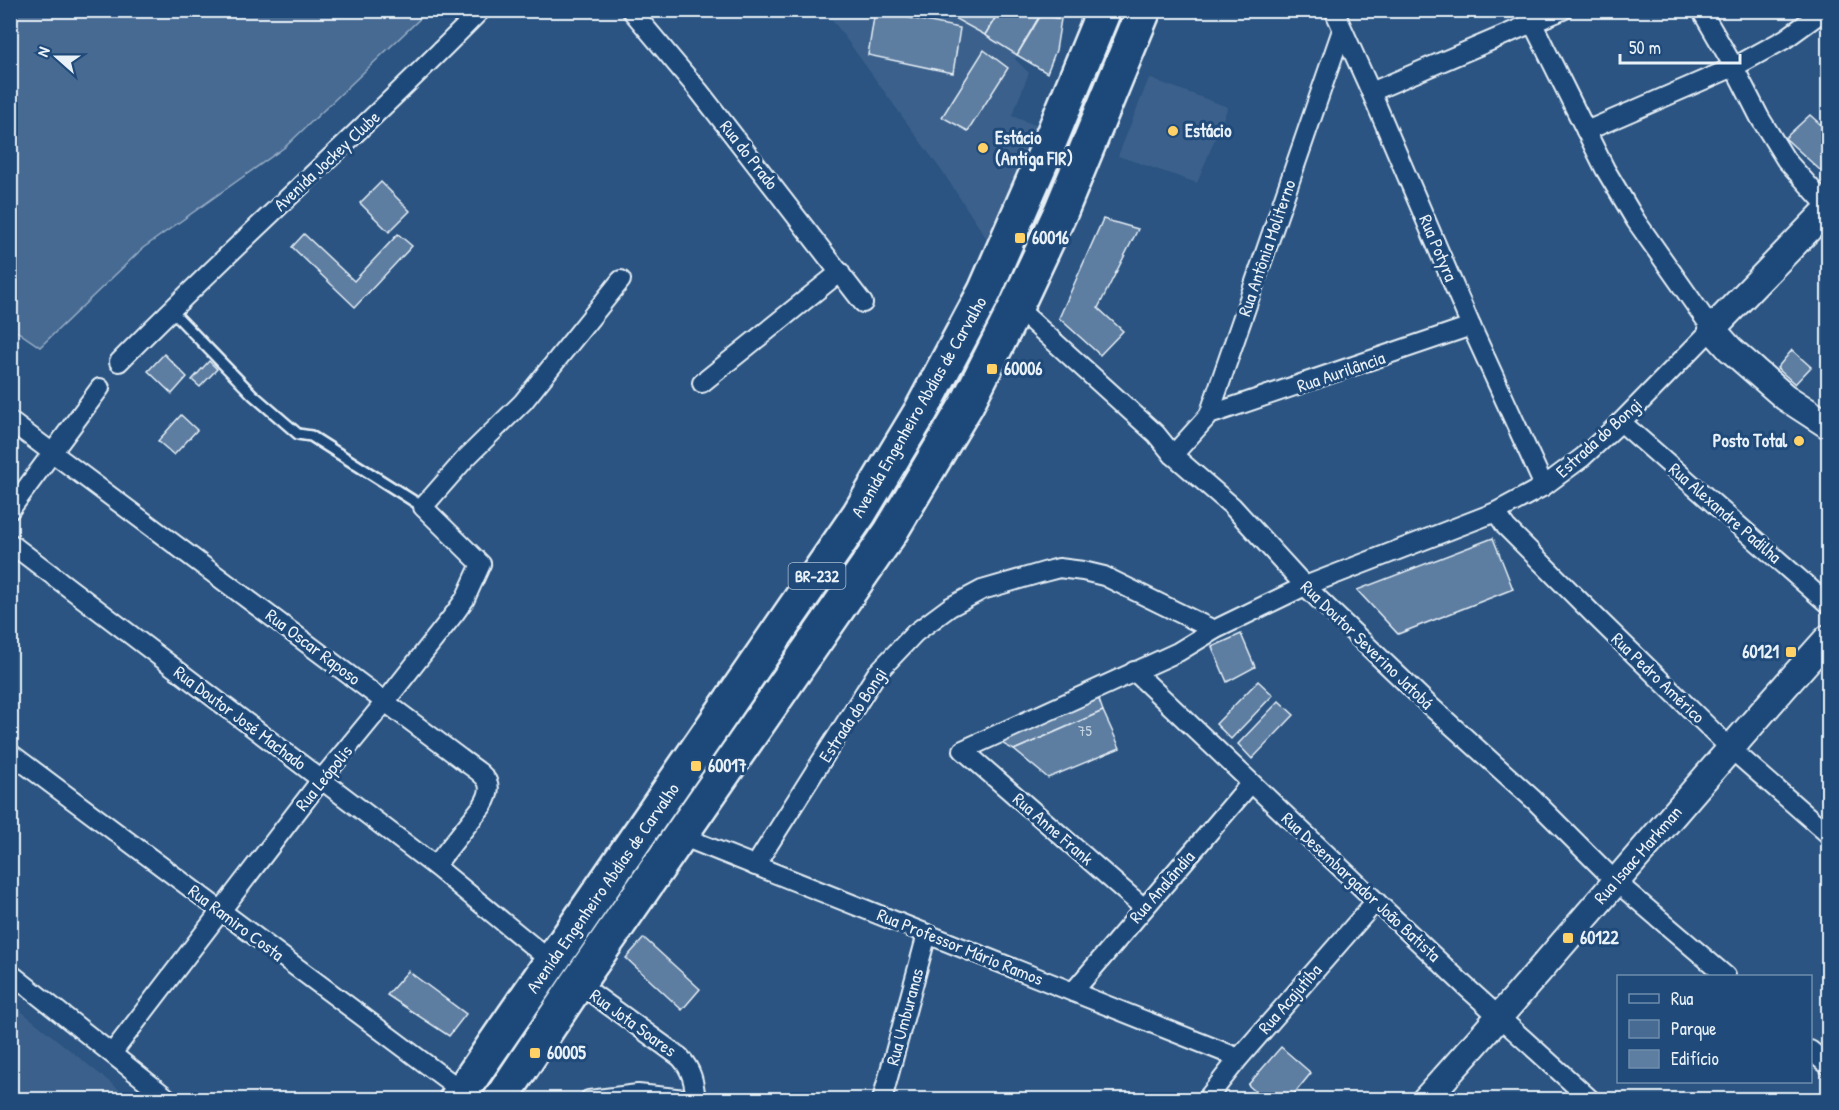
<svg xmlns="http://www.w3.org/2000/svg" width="1839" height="1110" viewBox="0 0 1839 1110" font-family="'Patrick Hand',sans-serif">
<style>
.built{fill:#3a608b}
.green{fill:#476b93;stroke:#98aec6;stroke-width:1.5}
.building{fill:#5d7da1;stroke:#e8f1f8;stroke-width:1.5}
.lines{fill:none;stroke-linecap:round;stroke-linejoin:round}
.lane-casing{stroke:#e8f1f8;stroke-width:14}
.street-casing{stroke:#e8f1f8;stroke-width:22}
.secondary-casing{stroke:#e8f1f8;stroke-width:30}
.highway-casing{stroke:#e8f1f8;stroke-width:38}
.lane{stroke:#1f4a7a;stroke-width:9}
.street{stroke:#1f4a7a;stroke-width:18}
.secondary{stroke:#1f4a7a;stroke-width:26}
.highway{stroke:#1f4a7a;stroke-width:33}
.poi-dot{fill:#ffd166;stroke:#1f4a7a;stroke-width:2}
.labels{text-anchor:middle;stroke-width:6;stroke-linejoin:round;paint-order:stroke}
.number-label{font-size:15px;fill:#c5d4e2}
.shield{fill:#1f4a7a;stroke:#acbfd2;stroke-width:1.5}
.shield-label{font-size:16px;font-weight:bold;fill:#e8f1f8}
.poi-label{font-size:18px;font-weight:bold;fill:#e8f1f8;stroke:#1f4a7a;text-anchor:start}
.street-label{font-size:18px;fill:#e8f1f8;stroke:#1f4a7a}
</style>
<rect width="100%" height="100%" fill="#2b5482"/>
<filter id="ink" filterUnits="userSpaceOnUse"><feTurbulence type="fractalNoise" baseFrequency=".0167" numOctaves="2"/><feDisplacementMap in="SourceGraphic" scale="12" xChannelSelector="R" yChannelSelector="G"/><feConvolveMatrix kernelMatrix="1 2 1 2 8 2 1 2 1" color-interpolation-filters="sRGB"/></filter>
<g filter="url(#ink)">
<g class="built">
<polygon points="826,11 1043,11 1015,59 1029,73 1012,116 1048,130 996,253 946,177"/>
<polygon points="1149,78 1228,107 1197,183 1118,156"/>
<polygon points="11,1003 131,1099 11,1099"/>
</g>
<polygon class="green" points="10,11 11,10 428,11 285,147 143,248 40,347 11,327"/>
<g class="building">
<polygon points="955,10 1000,10 985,35 952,17"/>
<polygon points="1000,10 1043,10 1017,55 985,35"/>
<polygon points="875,11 960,28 953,73 868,55"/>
<polygon points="1041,15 1061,19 1056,50 1047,73 1017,55"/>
<polygon points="984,50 1008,68 968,131 942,117"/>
<polygon points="1810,115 1828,131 1828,163 1821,171 1785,138"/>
<polygon points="381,182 410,211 389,232 360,203"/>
<polygon points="1103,219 1138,229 1098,308 1123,331 1100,355 1059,318"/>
<polygon points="304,234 354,281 398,234 412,246 355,307 292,247"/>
<polygon points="1792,350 1811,367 1795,384 1777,368"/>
<polygon points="164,354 187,377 172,394 148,371"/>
<polygon points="209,361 217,369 200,387 192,380"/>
<polygon points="181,415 197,430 174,455 158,441"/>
<polygon points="1493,538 1513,589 1398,634 1357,590"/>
<polygon points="1241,634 1255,667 1227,682 1212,647"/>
<polygon points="1258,681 1273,695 1231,739 1216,724"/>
<polygon points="1097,694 1103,711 1014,750 1003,744 1001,741"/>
<polygon points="1279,701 1294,715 1252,759 1238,744"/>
<polygon points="1103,711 1120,748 1048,778 1014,750"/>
<polygon points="644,938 700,989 682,1010 626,958"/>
<polygon points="408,971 466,1014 449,1036 387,995"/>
<polygon points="1281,1047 1311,1073 1289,1100 1283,1100 1278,1095 1274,1100 1265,1100 1248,1085"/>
</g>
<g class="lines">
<g class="lane-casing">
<polyline id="lane" points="170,309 253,395 298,434 311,436 423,507"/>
</g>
<g class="street-casing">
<g id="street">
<polyline points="631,10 699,91 863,303"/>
<polyline points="1334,10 1371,92 1471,326 1544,486"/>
<polyline points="1701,10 1734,67 1760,118 1786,160 1828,207"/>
<polyline points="1371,92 1563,10"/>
<polyline points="1586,131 1734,67 1785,39 1825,10"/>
<polyline points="1016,307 1156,434 1173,455 1232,506 1305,586 1428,704 1534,800 1615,881 1726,976"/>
<path d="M119 362C237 242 363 131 481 10"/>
<polyline points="702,383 840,272"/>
<polyline points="1209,415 1471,326"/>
<path d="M10 421 460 758C479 773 499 779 483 805L435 866"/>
<polyline points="1621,422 1828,604"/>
<polyline points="1173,455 1209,415 1342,30"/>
<polyline points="10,510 100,388"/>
<polyline points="1496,512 1506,527 1595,616 1730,748 1828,834"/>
<polyline points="10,543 435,866 552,962"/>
<polyline points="1134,671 1465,986 1591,1100"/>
<polyline points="10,753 462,1091"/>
<polyline points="681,836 1239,1058"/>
<polyline points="755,866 877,673 915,633 950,607 982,590 1044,572 1059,568 1083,571 1104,576 1214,630"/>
<polyline points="1144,908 963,750 1178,652 1214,630 1305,586 1496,512 1544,486 1583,457 1621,422 1712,329 1636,221 1605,169 1526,10"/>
<polyline points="10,973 170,1100"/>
<path d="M578 983 680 1057C692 1070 694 1082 696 1100"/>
<polyline points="1073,992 1251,783"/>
<polyline points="1810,1050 1828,1065"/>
<polyline points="113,1052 321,780 385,702 455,613 465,599 481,564 423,507 465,459 523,402 621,280"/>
<polyline points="589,1100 638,1094 695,1100"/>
<polyline points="882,1100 927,934"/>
<polyline points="1206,1100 1239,1058 1376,901"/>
</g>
</g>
<g class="secondary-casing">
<g id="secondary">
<polyline points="1828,209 1712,329 1730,349 1785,397 1828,425"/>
<path d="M1425 1100C1563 948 1691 790 1828 638"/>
</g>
</g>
<g class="highway-casing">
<g id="highway">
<polyline points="456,1100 859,514 921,411 985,291 1046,151 1104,10"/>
<polyline points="500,1100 578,983 890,533 967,404 1016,307 1061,211 1144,10"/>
</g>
</g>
<use href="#lane" class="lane"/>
<use href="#street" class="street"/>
<use href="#secondary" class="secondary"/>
<use href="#highway" class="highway"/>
</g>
</g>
<g class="poi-dot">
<circle cx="1173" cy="131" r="6"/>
<circle cx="983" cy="148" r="6"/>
<rect x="1014" y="232" width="12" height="12" rx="3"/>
<rect x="986" y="363" width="12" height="12" rx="3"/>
<circle cx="1799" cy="441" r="6"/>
<rect x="1785" y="646" width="12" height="12" rx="3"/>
<rect x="690" y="760" width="12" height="12" rx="3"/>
<rect x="1562" y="932" width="12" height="12" rx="3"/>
<rect x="529" y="1047" width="12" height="12" rx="3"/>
</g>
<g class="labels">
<g class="number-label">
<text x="1085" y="736">75</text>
</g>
<rect class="shield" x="788.5" y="563" width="57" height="26" rx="4.5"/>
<g class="shield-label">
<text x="817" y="582">BR-232</text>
</g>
<g class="poi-label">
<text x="1185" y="137">Estácio</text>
<text x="995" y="144">Estácio<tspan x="995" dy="21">(Antiga FIR)</tspan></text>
<text x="1032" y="244">60016</text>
<text x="1004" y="375">60006</text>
<text x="1787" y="447" text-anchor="end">Posto Total</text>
<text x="1779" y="658" text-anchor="end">60121</text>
<text x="708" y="772">60017</text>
<text x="1580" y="944">60122</text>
<text x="547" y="1059">60005</text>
</g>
<g class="street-label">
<text transform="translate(749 155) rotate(52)" y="6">Rua do Prado</text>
<text transform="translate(327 161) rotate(-43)" y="6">Avenida Jockey Clube</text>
<text transform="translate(1267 248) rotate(-71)" y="6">Rua Antônia Moliterno</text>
<text transform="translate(1438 248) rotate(67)" y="6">Rua Potyra</text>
<text transform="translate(1341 372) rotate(-19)" y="6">Rua Aurilância</text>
<text transform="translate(919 407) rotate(-60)" y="6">Avenida Engenheiro Abdias de Carvalho</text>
<text transform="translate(1599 438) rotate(-42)" y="6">Estrada do Bongi</text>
<text transform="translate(1725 513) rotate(41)" y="6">Rua Alexandre Padilha</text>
<text transform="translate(1367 645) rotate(44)" y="6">Rua Doutor Severino Jatobá</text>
<text transform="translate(313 647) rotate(37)" y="6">Rua Oscar Raposo</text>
<text transform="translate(1658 678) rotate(44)" y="6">Rua Pedro Américo</text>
<text transform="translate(853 715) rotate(-57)" y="6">Estrada do Bongi</text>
<text transform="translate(240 718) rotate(37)" y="6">Rua Doutor José Machado</text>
<text transform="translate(324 778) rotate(-51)" y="6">Rua Leópolis</text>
<text transform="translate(1053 829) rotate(41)" y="6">Rua Anne Frank</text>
<text transform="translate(1638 855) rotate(-49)" y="6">Rua Isaac Markman</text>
<text transform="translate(1162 887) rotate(-49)" y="6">Rua Analândia</text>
<text transform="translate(1361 887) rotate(43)" y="6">Rua Desembargador João Batista</text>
<text transform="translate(603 888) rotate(-55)" y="6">Avenida Engenheiro Abdias de Carvalho</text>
<text transform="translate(236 923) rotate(37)" y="6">Rua Ramiro Costa</text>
<text transform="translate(960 947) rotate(22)" y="6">Rua Professor Mário Ramos</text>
<text transform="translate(1290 999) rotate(-49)" y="6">Rua Acajutiba</text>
<text transform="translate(905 1017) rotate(-75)" y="6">Rua Umburanas</text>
<text transform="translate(633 1023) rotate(36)" y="6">Rua Jota Soares</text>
</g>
</g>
<rect width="1839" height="1110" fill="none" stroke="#1f4a7a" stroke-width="36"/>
<rect x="18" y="18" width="1803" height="1074" fill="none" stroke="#e8f1f8" stroke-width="2" filter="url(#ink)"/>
<rect x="1617" y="975" width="195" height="108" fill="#1f4a7a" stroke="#6f8dac" stroke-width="1.5"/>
<rect x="1629" y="994" width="30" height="9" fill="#1f4a7a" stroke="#6f8dac" stroke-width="1.5"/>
<text x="1671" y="1005" font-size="18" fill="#e8f1f8">Rua</text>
<rect x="1629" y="1020" width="30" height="18" fill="#476b93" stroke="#6f8dac" stroke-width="1.5"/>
<text x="1671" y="1035" font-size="18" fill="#e8f1f8">Parque</text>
<rect x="1629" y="1050" width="30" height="18" fill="#5d7da1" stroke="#6f8dac" stroke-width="1.5"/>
<text x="1671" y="1065" font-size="18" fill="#e8f1f8">Edifício</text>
<g transform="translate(57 57) rotate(291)" stroke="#1f4a7a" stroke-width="4.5" paint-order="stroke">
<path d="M0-4.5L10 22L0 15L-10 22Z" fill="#e8f1f8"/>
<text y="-9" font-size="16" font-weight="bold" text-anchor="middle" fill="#e8f1f8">N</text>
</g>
<path d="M1620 54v9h120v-9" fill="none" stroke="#e8f1f8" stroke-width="3"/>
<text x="1629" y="54" font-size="18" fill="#e8f1f8" stroke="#1f4a7a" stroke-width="4.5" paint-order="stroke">50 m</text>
</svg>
